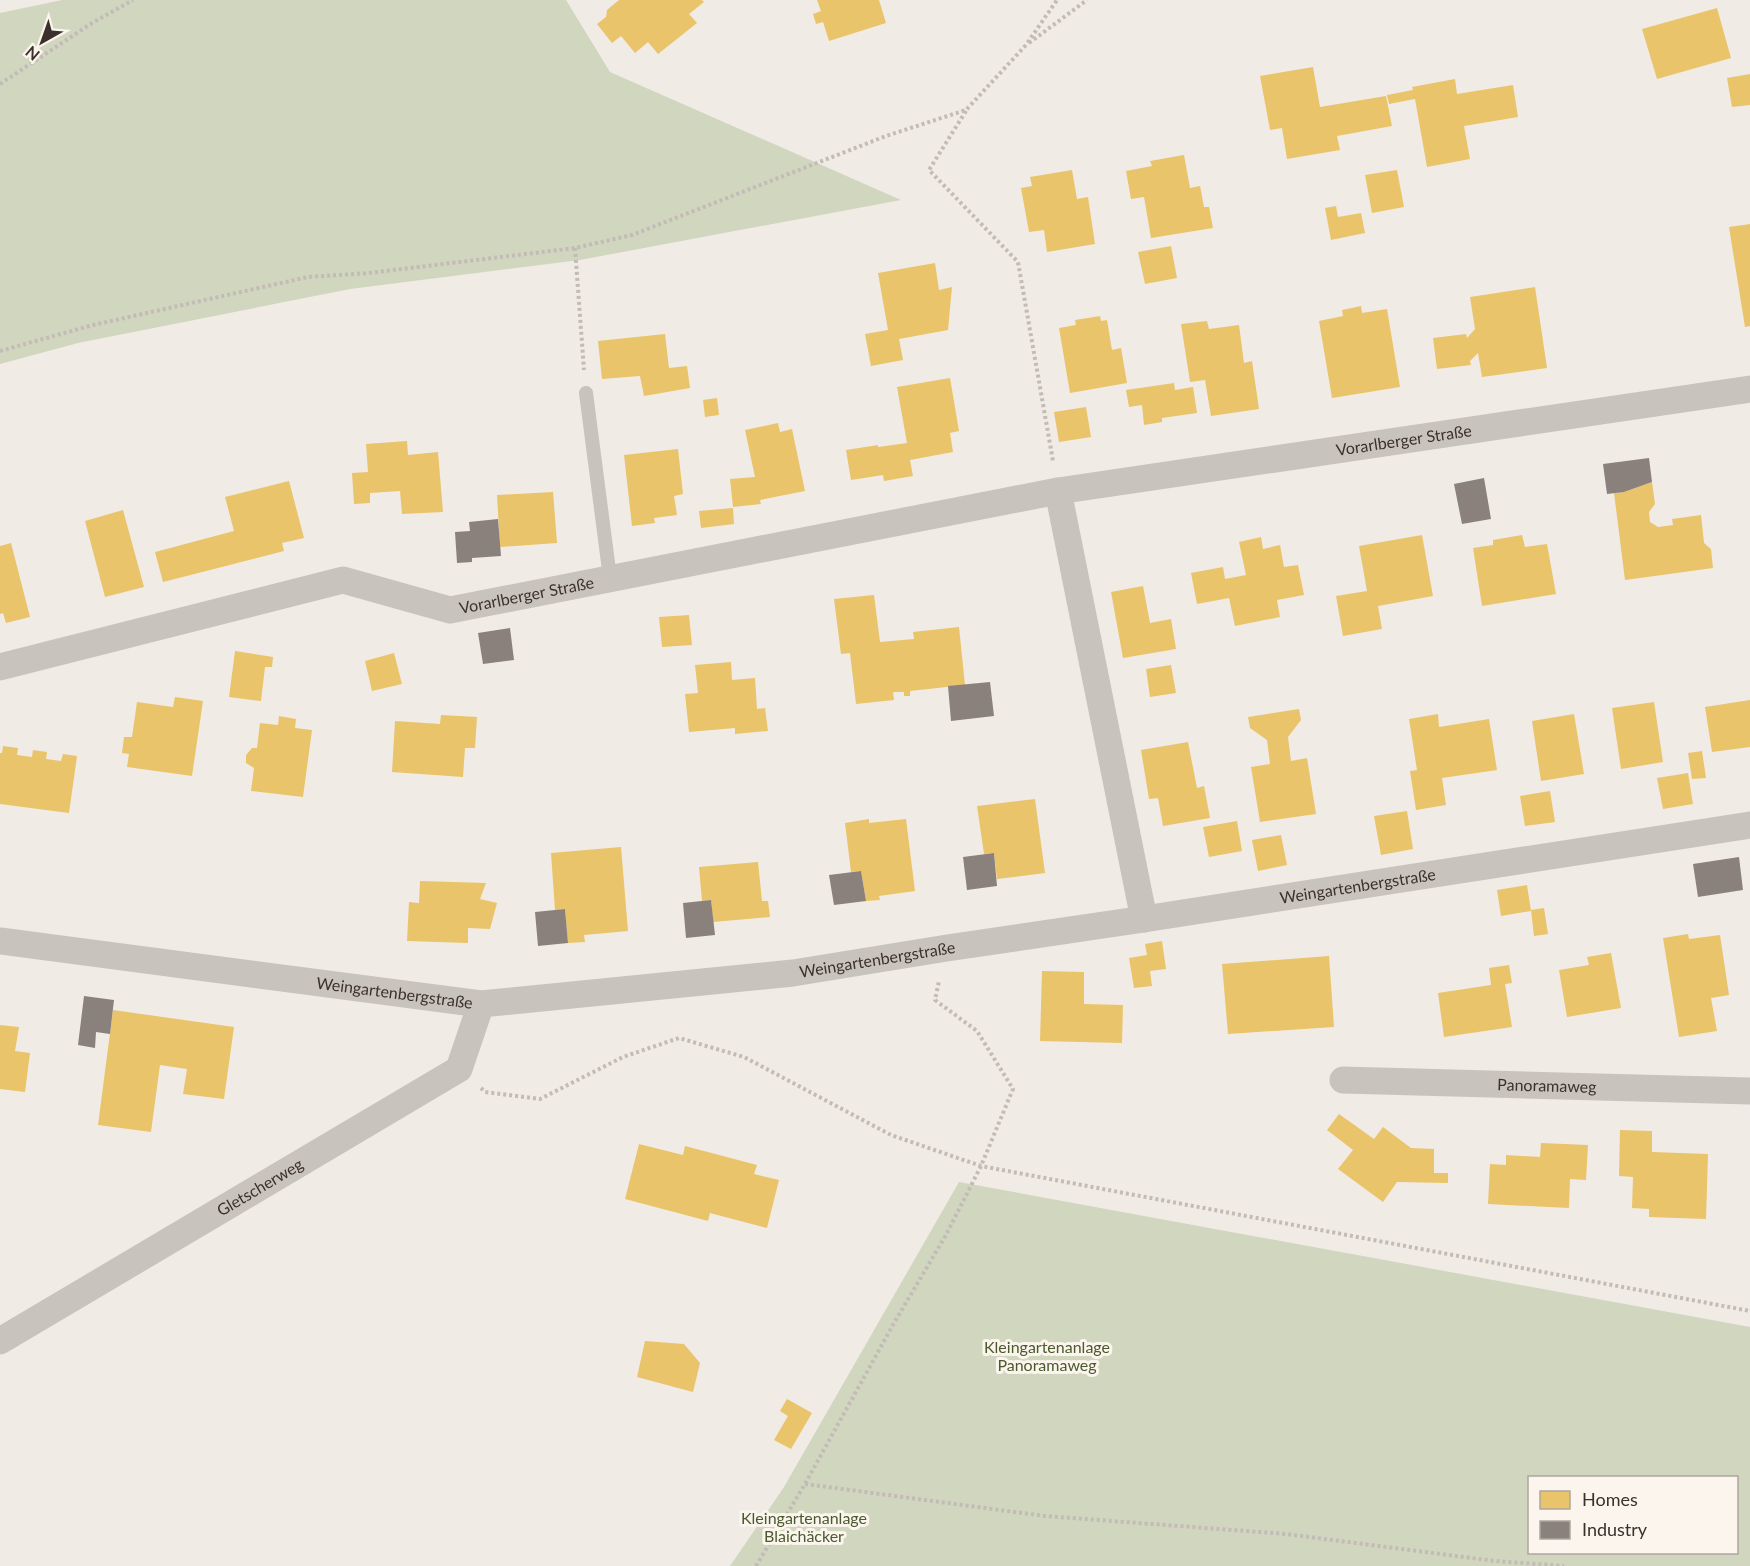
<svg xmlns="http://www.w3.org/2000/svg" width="1750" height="1566" viewBox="0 0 1750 1566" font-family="Lato,sans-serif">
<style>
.green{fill:#d1d6bf;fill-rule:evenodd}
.homes{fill:#e9c46a}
.industry{fill:#8a817c}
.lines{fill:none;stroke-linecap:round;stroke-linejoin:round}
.path{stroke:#c2bbb6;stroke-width:4;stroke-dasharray:3 3;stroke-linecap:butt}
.service{stroke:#c9c3be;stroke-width:14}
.minor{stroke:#c9c3be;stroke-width:27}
.labels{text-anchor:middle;stroke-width:6;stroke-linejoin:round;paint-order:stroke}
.street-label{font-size:16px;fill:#3b302b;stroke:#fbf5ee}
.park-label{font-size:16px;fill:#4a5a2e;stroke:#fbf5ee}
</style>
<rect width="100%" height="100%" fill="#f0ebe5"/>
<g class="green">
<polygon points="62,0 566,0 610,72 901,200 580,260 350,289 78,343 0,364 0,13"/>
<path d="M959 1182 1750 1327V1566H730L784 1487ZM1530 1478H1736V1552H1530Z"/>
</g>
<g class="homes">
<polygon points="619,0 702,0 704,2 689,14 697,23 658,54 648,42 635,53 621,36 612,43 597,24 606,17 607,10"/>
<polygon points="817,0 879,0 886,23 829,41 823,22 816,24 813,14 821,11"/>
<polygon points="1717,8 1731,58 1657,79 1642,29"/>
<polygon points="1313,67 1320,107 1386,96 1392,126 1337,136 1340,150 1287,159 1282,128 1270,130 1260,76"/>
<polygon points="1750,74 1750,105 1732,107 1727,78"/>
<polygon points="1455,79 1457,94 1513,85 1518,117 1464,126 1470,159 1427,167 1415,99 1389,104 1387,95 1413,90 1412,87"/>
<polygon points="1184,155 1190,188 1200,186 1204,207 1209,207 1213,228 1151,238 1144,197 1131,199 1126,171 1152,166 1150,161"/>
<polygon points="1072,170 1077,199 1088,197 1095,244 1047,252 1044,230 1029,232 1021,188 1032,186 1030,177"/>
<polygon points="1397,170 1404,207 1372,213 1365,175"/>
<polygon points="1336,206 1338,217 1361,213 1365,233 1331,240 1325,208"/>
<polygon points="1750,224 1750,326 1745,327 1729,227"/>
<polygon points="1171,246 1177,278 1145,284 1138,252"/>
<polygon points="935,263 939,290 952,287 948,330 899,339 903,360 871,366 865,334 888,330 878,273"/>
<polygon points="1535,287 1547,368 1482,377 1478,353 1470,361 1471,365 1437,369 1433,338 1466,334 1467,338 1475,329 1470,297"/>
<polygon points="1361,306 1362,313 1387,309 1400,387 1332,398 1319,321 1343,316 1342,310"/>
<polygon points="1100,316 1101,321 1107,320 1112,350 1121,348 1127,383 1070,393 1059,328 1076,325 1075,320"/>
<polygon points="1207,321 1209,329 1239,325 1244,363 1252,361 1259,409 1211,416 1205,380 1190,382 1181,324"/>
<polygon points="665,334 669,368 687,366 690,388 644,396 640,376 602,379 598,341"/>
<polygon points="950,378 959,431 950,433 953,452 910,460 913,476 884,481 883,475 851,480 846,450 878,445 878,447 907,443 897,387"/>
<polygon points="1174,383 1175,390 1193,387 1197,413 1162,418 1162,422 1144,425 1142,405 1129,407 1126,390"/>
<polygon points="717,398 719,415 705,417 703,400"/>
<polygon points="1086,407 1091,437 1059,442 1054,412"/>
<polygon points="778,423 780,432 792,429 805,491 760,500 761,504 733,507 730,479 755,477 745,430"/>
<polygon points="407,441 408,455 438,452 443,512 402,514 400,491 370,493 370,503 354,504 352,473 368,472 366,444"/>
<polygon points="678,449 683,494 674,496 677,515 654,518 655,523 632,526 624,455"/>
<polygon points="289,481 304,538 282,543 284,551 163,582 155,552 234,531 225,497"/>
<polygon points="1652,482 1655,504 1649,512 1650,522 1658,527 1673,525 1672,519 1701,515 1704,543 1711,549 1713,568 1625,580 1614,493 1624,492"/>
<polygon points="553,492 557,543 500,547 497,495"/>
<polygon points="733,508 734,524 701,528 699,511"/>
<polygon points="123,510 144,587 105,597 85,521"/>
<polygon points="1422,535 1433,596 1378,606 1382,629 1343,636 1336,596 1367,591 1359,546"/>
<polygon points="1522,535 1525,547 1547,544 1556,594 1482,606 1473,548 1493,545 1493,540"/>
<polygon points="1261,537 1263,549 1280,545 1284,567 1298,565 1304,595 1277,600 1280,617 1235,626 1229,598 1197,604 1191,573 1223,567 1225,579 1246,575 1239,542"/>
<polygon points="11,543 30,617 6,623 3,613 0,614 0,546"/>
<polygon points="1143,586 1150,623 1171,619 1176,649 1123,658 1111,592"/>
<polygon points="874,595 880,642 914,639 913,632 959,627 965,685 910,691 910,696 904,696 904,692 893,692 894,700 856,704 850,653 841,654 834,599"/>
<polygon points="689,615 692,645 662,647 659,617"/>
<polygon points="235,651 273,657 272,667 265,667 261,701 229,697"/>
<polygon points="394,653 402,684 372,691 365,661"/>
<polygon points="731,662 732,680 755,678 757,709 765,708 768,731 735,734 735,728 689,732 685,694 698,693 695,665"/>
<polygon points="1171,665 1176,693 1150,697 1146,669"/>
<polygon points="175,697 203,701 192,776 127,767 129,754 122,753 124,737 132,737 137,702 173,707"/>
<polygon points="1750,700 1750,747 1712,752 1705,707"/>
<polygon points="1654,702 1663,762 1621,769 1612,708"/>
<polygon points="1299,709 1301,720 1288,737 1291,761 1307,758 1316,814 1260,822 1251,767 1270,764 1267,740 1250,728 1248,717"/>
<polygon points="1438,714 1439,727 1489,719 1497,770 1442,778 1446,805 1416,810 1410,771 1417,770 1409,719"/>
<polygon points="1574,714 1584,774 1541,781 1532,721"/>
<polygon points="441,715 477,717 475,748 465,748 463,777 392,772 395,721 440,724"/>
<polygon points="279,716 296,719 295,728 312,730 303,797 251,791 254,768 246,763 246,755 252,748 257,748 260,723 278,725"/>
<polygon points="1188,742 1197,788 1204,786 1210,818 1163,826 1158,798 1149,799 1141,750"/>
<polygon points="3,746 18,748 17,755 32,757 33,750 47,752 46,759 61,761 63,754 77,756 69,813 0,804 0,753 2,753"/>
<polygon points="1702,751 1706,778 1692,779 1688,753"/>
<polygon points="1688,773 1693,804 1663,809 1657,778"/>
<polygon points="1550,791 1555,822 1525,826 1520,796"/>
<polygon points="1035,799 1045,873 997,879 994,853 984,854 977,806"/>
<polygon points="1407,811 1413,849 1381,855 1374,816"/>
<polygon points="869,819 869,823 906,819 915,891 879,896 880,900 866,901 861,871 851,872 845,823"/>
<polygon points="1237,821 1242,851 1209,857 1203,827"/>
<polygon points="1281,835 1287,865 1258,871 1252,840"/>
<polygon points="621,847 628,931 584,935 585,942 568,943 565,909 555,910 551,853"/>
<polygon points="758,862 762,901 768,901 770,917 713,922 711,900 702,901 699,867"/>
<polygon points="420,881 486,883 480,899 497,903 490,929 468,928 468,943 407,941 409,902 419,903"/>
<polygon points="1527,885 1531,911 1501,916 1497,890"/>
<polygon points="1544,908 1548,934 1534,936 1531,910"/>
<polygon points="1688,934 1689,939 1720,935 1729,995 1711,998 1717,1031 1679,1037 1663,938"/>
<polygon points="1162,941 1166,969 1150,971 1152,986 1134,988 1129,958 1147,955 1145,944"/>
<polygon points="1611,953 1621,1008 1567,1017 1559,970 1589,965 1587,957"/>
<polygon points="1329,956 1334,1027 1228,1034 1222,964"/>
<polygon points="1509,965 1512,983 1505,984 1512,1027 1444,1037 1438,993 1491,985 1489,968"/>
<polygon points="1042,971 1084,972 1084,1004 1123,1005 1122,1043 1040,1041"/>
<polygon points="113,1010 234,1027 224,1099 183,1094 187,1069 160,1065 151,1132 98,1125"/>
<polygon points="0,1025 19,1027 15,1051 30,1053 25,1092 0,1089"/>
<polygon points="1339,1114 1374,1139 1383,1127 1411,1148 1434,1149 1434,1173 1448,1173 1448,1183 1397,1182 1383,1202 1338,1169 1353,1150 1327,1130"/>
<polygon points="1620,1130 1652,1131 1652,1152 1708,1154 1706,1219 1649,1217 1649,1209 1632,1208 1633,1177 1619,1176"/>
<polygon points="1541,1143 1588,1145 1586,1180 1570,1179 1569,1208 1488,1204 1490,1164 1506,1165 1506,1155 1540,1157"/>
<polygon points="639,1144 683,1155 685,1146 757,1165 754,1174 779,1180 767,1228 710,1213 708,1221 625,1199"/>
<polygon points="645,1341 684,1344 700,1363 693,1392 637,1377"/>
<polygon points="787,1399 812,1413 791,1449 774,1440 788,1416 780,1411"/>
</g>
<g class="industry">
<polygon points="1649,458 1652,482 1624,492 1607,494 1603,464"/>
<polygon points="1484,478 1491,519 1462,524 1454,484"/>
<polygon points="498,519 501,556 472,558 472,562 457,563 455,532 470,531 469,522"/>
<polygon points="510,628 514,660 483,664 478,633"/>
<polygon points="990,682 994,716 951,721 948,686"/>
<polygon points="994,853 997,886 967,890 963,857"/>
<polygon points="1739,857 1743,890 1698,897 1693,864"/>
<polygon points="861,871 866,901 834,905 829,875"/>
<polygon points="711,900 715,935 686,938 683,903"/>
<polygon points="565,909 568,943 538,946 535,912"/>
<polygon points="84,996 114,1000 110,1034 96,1032 95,1048 78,1045"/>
</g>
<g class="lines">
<g class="path">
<polyline points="1029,43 1087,0"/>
<polyline points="0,84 92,23 133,0"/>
<polyline points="966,111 929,170 1018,262 1053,461"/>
<polyline points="575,248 584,370"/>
<polyline points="0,351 93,325 308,277 369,273 575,248 632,235 886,136 966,110 1026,45 1057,0"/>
<polyline points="481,1088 485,1092 540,1099 623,1057 679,1038 744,1057 891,1135 981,1166 1750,1311"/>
<polyline points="805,1484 1045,1516 1286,1534 1495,1561 1564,1566"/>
<polyline points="756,1566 805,1484 894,1323 946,1235 981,1166 1013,1089 977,1031 935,1000 939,981"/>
</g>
<polyline class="service" points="586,393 610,578"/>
<g class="minor">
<polyline points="1058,491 1144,919"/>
<path id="s1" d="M0 667 343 580 450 610 1058 491 1750 389"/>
<path id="s2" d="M0 941 481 1004 793 973 947 948 1144 919 1750 825"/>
<path id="s3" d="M1343 1080 1750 1091"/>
<path id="s4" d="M0 1341 459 1069 481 1004"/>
</g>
</g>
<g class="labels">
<g class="street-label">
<text dy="6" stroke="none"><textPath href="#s1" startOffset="1434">Vorarlberger Straße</textPath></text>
<text dy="6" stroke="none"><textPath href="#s1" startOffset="543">Vorarlberger Straße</textPath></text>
<text dy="6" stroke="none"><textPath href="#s2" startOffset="1370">Weingartenbergstraße</textPath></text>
<text dy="6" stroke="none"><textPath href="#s2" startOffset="884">Weingartenbergstraße</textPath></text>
<text dy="6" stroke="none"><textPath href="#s2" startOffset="398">Weingartenbergstraße</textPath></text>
<text dy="6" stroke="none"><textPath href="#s3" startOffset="204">Panoramaweg</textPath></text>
<text dy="6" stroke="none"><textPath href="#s4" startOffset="302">Gletscherweg</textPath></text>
</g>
<g class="park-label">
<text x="1047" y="1353">Kleingartenanlage<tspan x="1047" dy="18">Panoramaweg</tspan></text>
<text x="804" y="1524">Kleingartenanlage<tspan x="804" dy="18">Blaichäcker</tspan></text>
</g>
</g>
<rect x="1528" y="1476" width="210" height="78" fill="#fbf5ee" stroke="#aea6a0" stroke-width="1.5"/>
<rect x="1540" y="1491" width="30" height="18" fill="#e9c46a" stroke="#aea6a0" stroke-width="1.5"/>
<text x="1582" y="1506" font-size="18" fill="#3b302b">Homes</text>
<rect x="1540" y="1521" width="30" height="18" fill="#8a817c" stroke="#aea6a0" stroke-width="1.5"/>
<text x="1582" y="1536" font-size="18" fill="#3b302b">Industry</text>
<g transform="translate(42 42) rotate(220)" stroke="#fbf5ee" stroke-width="4.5" paint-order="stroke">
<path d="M0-4.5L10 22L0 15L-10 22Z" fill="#3b302b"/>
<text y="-9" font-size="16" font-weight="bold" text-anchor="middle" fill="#3b302b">N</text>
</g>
</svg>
